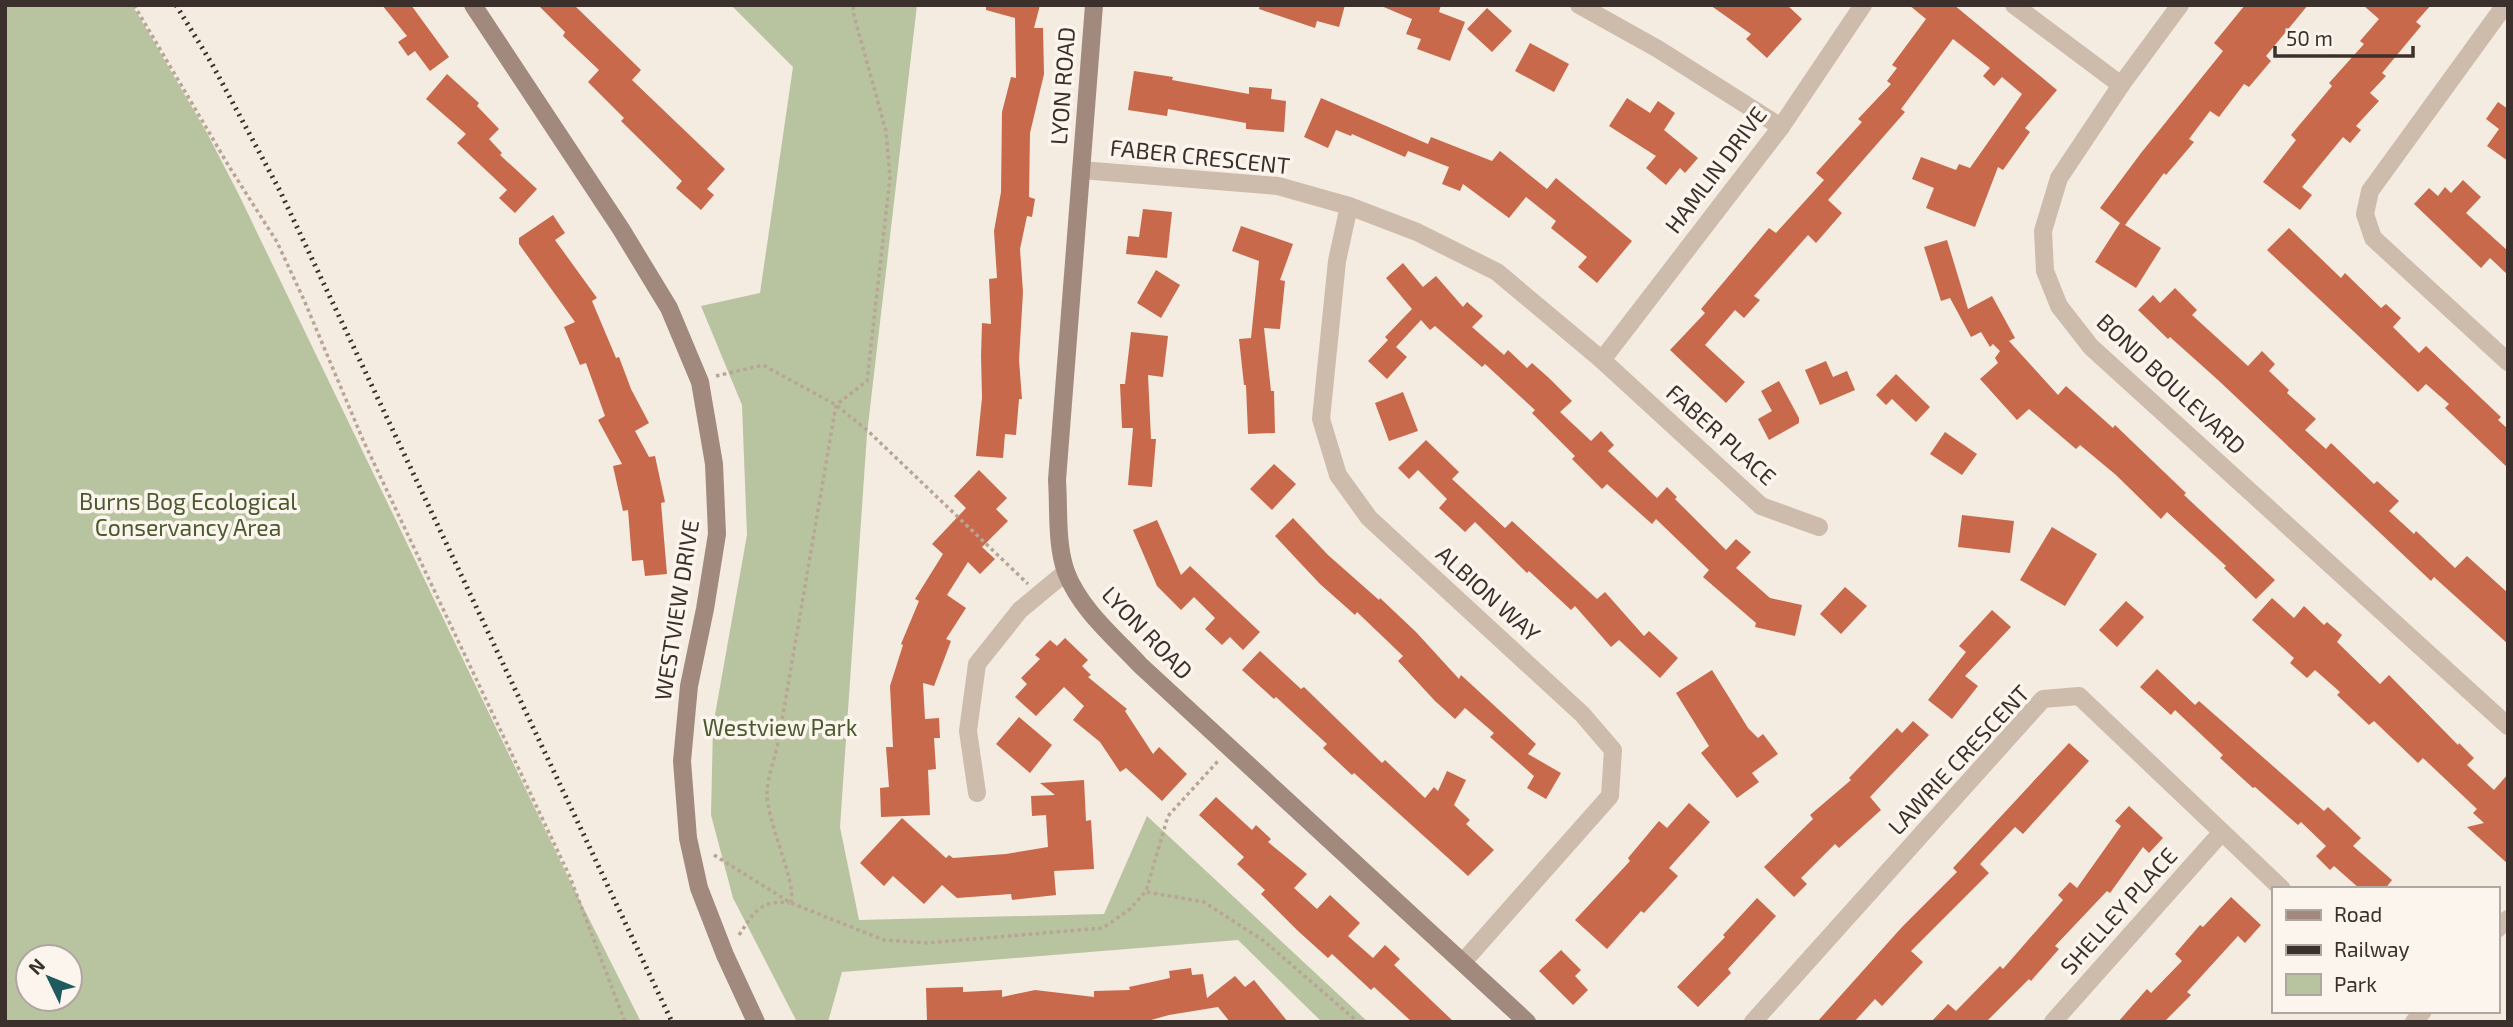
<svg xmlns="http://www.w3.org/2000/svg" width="2513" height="1027" viewBox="0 0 2513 1027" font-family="'Exo 2',sans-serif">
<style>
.green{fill:#b8c4a0;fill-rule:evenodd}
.building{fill:#c8694b}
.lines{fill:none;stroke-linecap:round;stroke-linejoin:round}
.path{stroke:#b9a596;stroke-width:3.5;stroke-dasharray:3.5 3.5;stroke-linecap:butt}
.street{stroke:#cdbbac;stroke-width:18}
.secondary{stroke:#a18a7d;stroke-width:18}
.rail{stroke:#3b302b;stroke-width:5;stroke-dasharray:2 5;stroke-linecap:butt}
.labels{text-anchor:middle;stroke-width:7;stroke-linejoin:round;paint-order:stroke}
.street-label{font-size:23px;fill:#3b302b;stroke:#fbf5ee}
.park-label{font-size:23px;fill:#4a5a2e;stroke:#fbf5ee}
</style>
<rect width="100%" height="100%" fill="#f4ebe1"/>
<g class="green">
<path d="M5 5H132L140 18 207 133 238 193 570 881 641 1022H5ZM28 957H70V999H28Z"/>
<polygon points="731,5 917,5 867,434 840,827 859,920 1104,914 1147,816 1368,1022 1322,1022 1238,940 842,972 828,1022 797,1022 733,898 711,815 713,726 747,535 742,405 701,306 760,293 793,67"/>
</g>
<g class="building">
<polygon points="382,5 411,5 449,57 430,71 415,51 408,56 398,42 407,36"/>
<polygon points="538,5 574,5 641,70 632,80 725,169 707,189 714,195 701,210 676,188 682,181 621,121 624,118 588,82 599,70 563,36 565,32"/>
<polygon points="986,5 1040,5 1034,28 1043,28 1044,74 1030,133 1029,197 1035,199 1032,217 1027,216 1020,249 1023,292 1019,360 1022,399 1019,399 1016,435 1005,434 1003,458 976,456 982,398 981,356 982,323 991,324 989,279 997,278 994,231 1001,192 1002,112 1011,77 1016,78 1015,18 986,10"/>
<polygon points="1260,5 1345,5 1339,27 1317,21 1315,28 1259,9"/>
<polygon points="1379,5 1441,5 1439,12 1465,22 1450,61 1417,49 1421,39 1406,34 1412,19"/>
<polygon points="1710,5 1787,5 1802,19 1767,58 1746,39 1751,34"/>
<polygon points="1909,5 1954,5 2057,90 2025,128 2030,132 2003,170 1998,167 1975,227 1926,208 1934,188 1912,179 1921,157 1956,170 1959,164 1970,168 2022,94 2002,77 1994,86 1983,76 1990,68 1953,39 1901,109 1905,112 1828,200 1842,213 1816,243 1808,235 1754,296 1760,300 1744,318 1735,310 1705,345 1745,382 1726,403 1670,350 1705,313 1701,309 1769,228 1776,233 1824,180 1816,173 1862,122 1858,119 1891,84 1887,81 1897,68 1892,65 1926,19"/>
<polygon points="2245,5 2308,5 2266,56 2271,61 2249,87 2244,84 2219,117 2210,111 2189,139 2194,142 2166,175 2164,173 2125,225 2161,248 2136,288 2095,262 2120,223 2100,208 2141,153 2223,51 2214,43"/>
<polygon points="2363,5 2431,5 2416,22 2421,26 2382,73 2386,76 2370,93 2379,101 2356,126 2361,130 2350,143 2343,137 2302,187 2312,195 2300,210 2263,182 2296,140 2291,135 2332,86 2329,83 2364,44 2360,41 2379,19"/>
<polygon points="1487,8 1512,31 1492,52 1467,29"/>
<polygon points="1530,43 1569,64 1554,92 1515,71"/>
<polygon points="1134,71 1173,77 1172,80 1249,94 1249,87 1272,89 1271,99 1286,101 1284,132 1246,129 1246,123 1168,109 1167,116 1128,110"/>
<polygon points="447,74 479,103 477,106 499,129 489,139 502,153 500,155 537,189 515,213 499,198 507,190 457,143 466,134 426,99"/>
<polygon points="1321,98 1428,144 1431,137 1492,161 1500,151 1547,189 1556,178 1632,241 1597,283 1578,267 1587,257 1551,228 1556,221 1526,197 1509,218 1463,184 1460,191 1442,184 1449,167 1408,151 1405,157 1352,134 1351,136 1336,130 1328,148 1304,137"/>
<polygon points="1627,98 1650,113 1658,101 1675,113 1664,130 1698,158 1685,173 1680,168 1666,185 1646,168 1656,156 1609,126"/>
<polygon points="2498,102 2508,109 2508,161 2487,146 2499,129 2486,119"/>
<polygon points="2463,180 2481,197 2466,213 2508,251 2508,275 2490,258 2481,268 2414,204 2429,188 2438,196 2445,187 2451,193"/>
<polygon points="1143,209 1172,212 1167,258 1126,254 1128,236 1139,237"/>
<polygon points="553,215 565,233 555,240 597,298 592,301 616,358 619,357 631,389 649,423 635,431 649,457 655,456 665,502 661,503 667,574 645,576 643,560 632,561 628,510 623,511 613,466 622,464 598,420 605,416 586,363 580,365 564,327 575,322 519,244 519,238"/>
<polygon points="1241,226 1293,244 1280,280 1285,281 1280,329 1264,328 1271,391 1274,391 1275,433 1248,434 1246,385 1244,385 1239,339 1251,338 1259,261 1232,251"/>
<polygon points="2289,228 2341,278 2345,273 2381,308 2386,304 2401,318 2393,327 2419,353 2426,346 2501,417 2498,420 2508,429 2508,468 2445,408 2449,404 2426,384 2418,392 2267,250"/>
<polygon points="1947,240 1968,309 1992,296 2015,338 2009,341 2058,395 2066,386 2113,428 2115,425 2186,493 2184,495 2275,580 2256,599 2224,568 2226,566 2167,512 2161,519 2116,475 2080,445 2076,449 2029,409 2017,420 1980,379 1998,363 1995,358 2000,351 1993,344 1990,347 1981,332 1971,337 1950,298 1941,301 1924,247"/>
<polygon points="1403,263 1423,287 1436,276 1463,307 1467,302 1483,316 1472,327 1504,355 1508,350 1527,368 1532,363 1549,378 1572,401 1560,412 1591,441 1601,431 1614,445 1608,451 1657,498 1667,487 1677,497 1675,499 1726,550 1736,539 1751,552 1736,568 1770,598 1802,605 1795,636 1755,627 1756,623 1703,577 1709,570 1656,519 1652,524 1607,484 1602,489 1572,459 1575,456 1532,413 1535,410 1485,364 1482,367 1435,326 1430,330 1421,320 1396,347 1407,357 1387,379 1368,361 1388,340 1385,337 1412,309 1386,278"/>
<polygon points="1156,270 1180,285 1161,318 1137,303"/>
<polygon points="2175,288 2197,310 2192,315 2248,366 2262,351 2275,364 2269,371 2289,390 2287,393 2316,419 2305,430 2326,449 2331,443 2374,484 2377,481 2399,501 2389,511 2414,534 2416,531 2455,568 2467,556 2508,593 2508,644 2434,577 2431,581 2218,380 2170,337 2168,339 2138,310 2153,295 2160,303"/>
<polygon points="1131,332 1168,336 1163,377 1148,375 1151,439 1156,439 1152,487 1128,485 1133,428 1122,428 1120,384 1125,384"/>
<polygon points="1826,361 1833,377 1847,371 1855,390 1820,405 1805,370"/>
<polygon points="1896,374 1930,407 1916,422 1892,399 1886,405 1876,395"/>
<polygon points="1779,381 1799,418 1799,423 1769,440 1758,419 1772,411 1761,391"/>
<polygon points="1403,392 1418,431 1389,441 1375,403"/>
<polygon points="1945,432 1977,454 1962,475 1930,454"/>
<polygon points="1426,440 1459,472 1452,479 1505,528 1512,521 1597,599 1605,592 1644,636 1649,631 1678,658 1660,678 1619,640 1611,647 1575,606 1571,610 1529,571 1527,573 1475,522 1465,532 1439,508 1447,499 1418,470 1409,479 1398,468"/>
<polygon points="1274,464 1296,484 1272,510 1250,489"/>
<polygon points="979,470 1007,498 996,509 1008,521 982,547 995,559 980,574 968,562 947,595 966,608 946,639 951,641 934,686 923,683 925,719 939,718 940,738 934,738 936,769 928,770 930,815 881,817 880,788 889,787 886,747 893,747 890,686 903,645 901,644 919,601 915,599 943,554 932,544 966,508 954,496"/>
<polygon points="1962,515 2014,521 2010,553 1958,547"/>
<polygon points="1293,518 1328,555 1379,600 1380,598 1416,632 1459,679 1461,675 1536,744 1528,754 1561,773 1546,799 1527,788 1534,776 1490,737 1494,733 1465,708 1455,719 1435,701 1398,661 1403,656 1357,612 1355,615 1320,584 1275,536"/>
<polygon points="1157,520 1181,575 1190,566 1260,632 1243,650 1230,637 1222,645 1205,629 1215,618 1194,597 1181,610 1157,586 1133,530"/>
<polygon points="2052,527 2097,554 2065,606 2020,580"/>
<polygon points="1845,587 1867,606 1841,634 1820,614"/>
<polygon points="2272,598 2294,618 2304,606 2324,625 2327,622 2342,635 2337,642 2380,684 2389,675 2458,745 2459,743 2474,758 2467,765 2494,790 2508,774 2508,864 2467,827 2484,823 2473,813 2477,809 2423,758 2418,763 2374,721 2369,725 2337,695 2340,692 2315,670 2307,678 2290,663 2294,658 2252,620"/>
<polygon points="2126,601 2144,617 2117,647 2099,630"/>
<polygon points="1992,610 2011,627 1965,676 1978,686 1952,719 1928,700 1966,652 1959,646"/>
<polygon points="1065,638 1088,660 1082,666 1091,675 1088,677 1127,709 1125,711 1153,754 1159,747 1187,774 1162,801 1126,768 1120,772 1100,742 1073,720 1084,706 1064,687 1036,716 1015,697 1027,684 1021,678 1040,659 1035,655 1050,640 1057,646"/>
<polygon points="1260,651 1301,689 1304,687 1382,763 1385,760 1425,798 1434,787 1438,791 1447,771 1466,780 1454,805 1470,820 1466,824 1494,850 1468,876 1354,773 1352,775 1323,748 1327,744 1276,697 1274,699 1242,670"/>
<polygon points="2157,669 2195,705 2199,701 2324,811 2328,807 2361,838 2353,846 2392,880 2385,889 2360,889 2334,866 2330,870 2316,856 2326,846 2301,822 2298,825 2255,787 2253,788 2220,758 2223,755 2175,710 2171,715 2140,687"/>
<polygon points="1712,670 1748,728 1758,738 1763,734 1778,754 1752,773 1759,782 1737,798 1701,753 1709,746 1676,693"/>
<polygon points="1019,717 1052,745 1030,773 996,744"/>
<polygon points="1913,721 1929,735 1870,797 1881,810 1839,848 1835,844 1801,878 1807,884 1794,897 1764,867 1813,819 1810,815 1851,780 1849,778 1897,728 1902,733"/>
<polygon points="2069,743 2089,761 2023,834 2015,827 1980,864 1989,873 1911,951 1923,962 1882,1006 1875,999 1854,1022 1817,1022 1902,927 1957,872 1953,868"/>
<polygon points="1084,780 1086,821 1091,820 1094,869 1054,871 1056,895 1012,900 1011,894 957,898 942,885 924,904 893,876 884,886 860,863 902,818 946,858 949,855 953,858 1006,854 1048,847 1046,815 1032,816 1031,796 1055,795 1040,783"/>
<polygon points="1216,797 1252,830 1256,825 1271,839 1268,842 1307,874 1294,888 1317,909 1330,895 1360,923 1348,936 1373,958 1385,945 1400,959 1394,965 1454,1022 1412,1022 1374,987 1371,990 1332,954 1328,958 1298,931 1261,894 1265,890 1237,864 1244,857 1199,815"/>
<polygon points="1689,803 1710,822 1669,868 1678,876 1644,913 1641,911 1607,949 1575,920 1630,861 1628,858 1659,821 1667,828"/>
<polygon points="2129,806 2163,838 2149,853 2143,847 2110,893 2107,891 2055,946 2059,949 2031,981 2029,979 1986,1022 1931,1022 1948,1004 1956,1011 2000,966 2003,969 2063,900 2058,895 2070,882 2077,888 2121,826 2115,821"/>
<polygon points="2231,897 2261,925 2245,943 2238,936 2187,992 2191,995 2164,1022 2118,1022 2147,989 2151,993 2182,961 2175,954 2200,925 2203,927"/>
<polygon points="1757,898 1776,916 1728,969 1731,973 1698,1007 1677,987 1725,937 1723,935"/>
<polygon points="1561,950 1581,970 1575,976 1588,990 1573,1005 1539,971"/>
<polygon points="1191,968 1192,975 1203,974 1207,998 1235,976 1245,987 1254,980 1288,1022 1230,1022 1218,1007 1169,1015 1144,1022 927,1021 926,988 963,987 963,992 1002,990 1002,997 1035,990 1094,997 1094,991 1130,990 1129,987 1170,978 1169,971"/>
</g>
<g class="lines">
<g class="path">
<polyline points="134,5 230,168 277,242 304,300 363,440 570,877 625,1022"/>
<polyline points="716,376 763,365 836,405 868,431 1028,584"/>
<polyline points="714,855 791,903 884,940 926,943 1103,928 1130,909 1146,891 1168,816 1218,761"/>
<polyline points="1147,892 1204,902 1264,941 1358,1022"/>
<path d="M791 903C797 882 766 821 767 792 768 775 776 755 779 738L836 405 867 381 890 178 886 131 853 12V5"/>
<path d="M739 935C753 914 760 899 789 903"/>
</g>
<g class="street">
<polyline points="1579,5 1658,49 1781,127"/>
<polyline points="2014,5 2121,85"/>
<polyline points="2180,5 2121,85 2059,178 2043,231 2045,271 2059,306 2091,347 2508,726"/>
<polyline points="2505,5 2370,191 2365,214 2373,238 2508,362"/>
<polyline points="1081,170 1278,186 1349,206 1417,232 1497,272 1602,360 1761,506 1819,527"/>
<polyline points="1349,206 1337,261 1321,419 1338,475 1369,518 1582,714 1613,750 1610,796 1463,962"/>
<polyline points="1602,360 1781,127 1863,5"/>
<polyline points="977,793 968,731 977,664 1020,610 1066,572"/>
<polyline points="2497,929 2508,919"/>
<polyline points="1753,1022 2043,699 2079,696 2282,889"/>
<polyline points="2053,1022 2222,832"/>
<polyline points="2414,1022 2423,1011"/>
</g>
<g class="secondary">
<polyline points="473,5 621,229 669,308 700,382 714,464 717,534 705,609 689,686 682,761 688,838 699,888 725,955 756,1022"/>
<path d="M1094 5 1057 480C1059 509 1056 544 1066 572 1080 609 1114 637 1140 665L1527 1022"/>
</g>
<polyline class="rail" points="176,5 212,64 280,191 672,1022"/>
</g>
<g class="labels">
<g class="street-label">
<text transform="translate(1063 86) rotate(-86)" y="8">LYON ROAD</text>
<text transform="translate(1200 157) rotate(6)" y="8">FABER CRESCENT</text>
<text transform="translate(1716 170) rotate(-53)" y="8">HAMLIN DRIVE</text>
<text transform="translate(2171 384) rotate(43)" y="8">BOND BOULEVARD</text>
<text transform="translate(1721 435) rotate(42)" y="8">FABER PLACE</text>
<text transform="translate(1488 594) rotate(42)" y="8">ALBION WAY</text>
<text transform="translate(677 610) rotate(-81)" y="8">WESTVIEW DRIVE</text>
<text transform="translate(1147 633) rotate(46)" y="8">LYON ROAD</text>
<text transform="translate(1959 760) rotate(-47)" y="8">LAWRIE CRESCENT</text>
<text transform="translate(2119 911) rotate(-48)" y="8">SHELLEY PLACE</text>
</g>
<g class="park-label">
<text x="188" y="510">Burns Bog Ecological<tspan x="188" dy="26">Conservancy Area</tspan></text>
<text x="780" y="736">Westview Park</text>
</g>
</g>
<rect width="2513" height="1027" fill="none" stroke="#3b302b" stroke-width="14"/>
<rect x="2272" y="887" width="228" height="126" fill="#fbf5ee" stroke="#aea6a0" stroke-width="2"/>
<rect x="2286" y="910" width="35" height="10" fill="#a18a7d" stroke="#aea6a0" stroke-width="2"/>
<text x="2334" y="922" font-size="21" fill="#3b302b">Road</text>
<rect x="2286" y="945" width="35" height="10" fill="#3b302b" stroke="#aea6a0" stroke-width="2"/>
<text x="2334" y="957" font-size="21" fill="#3b302b">Railway</text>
<rect x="2286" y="974" width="35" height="21" fill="#b8c4a0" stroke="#aea6a0" stroke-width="2"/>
<text x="2334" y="992" font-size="21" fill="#3b302b">Park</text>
<g transform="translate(49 978) rotate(313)"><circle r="33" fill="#fbf5ee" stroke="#aea6a0" stroke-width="2"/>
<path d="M0-5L12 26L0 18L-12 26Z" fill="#1f5a5e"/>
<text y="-10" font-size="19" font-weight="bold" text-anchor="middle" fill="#3b302b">N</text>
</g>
<path d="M2275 46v10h138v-10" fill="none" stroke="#3b302b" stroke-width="3.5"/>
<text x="2286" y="46" font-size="21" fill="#3b302b" stroke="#fbf5ee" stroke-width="5" paint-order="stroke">50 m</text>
</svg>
